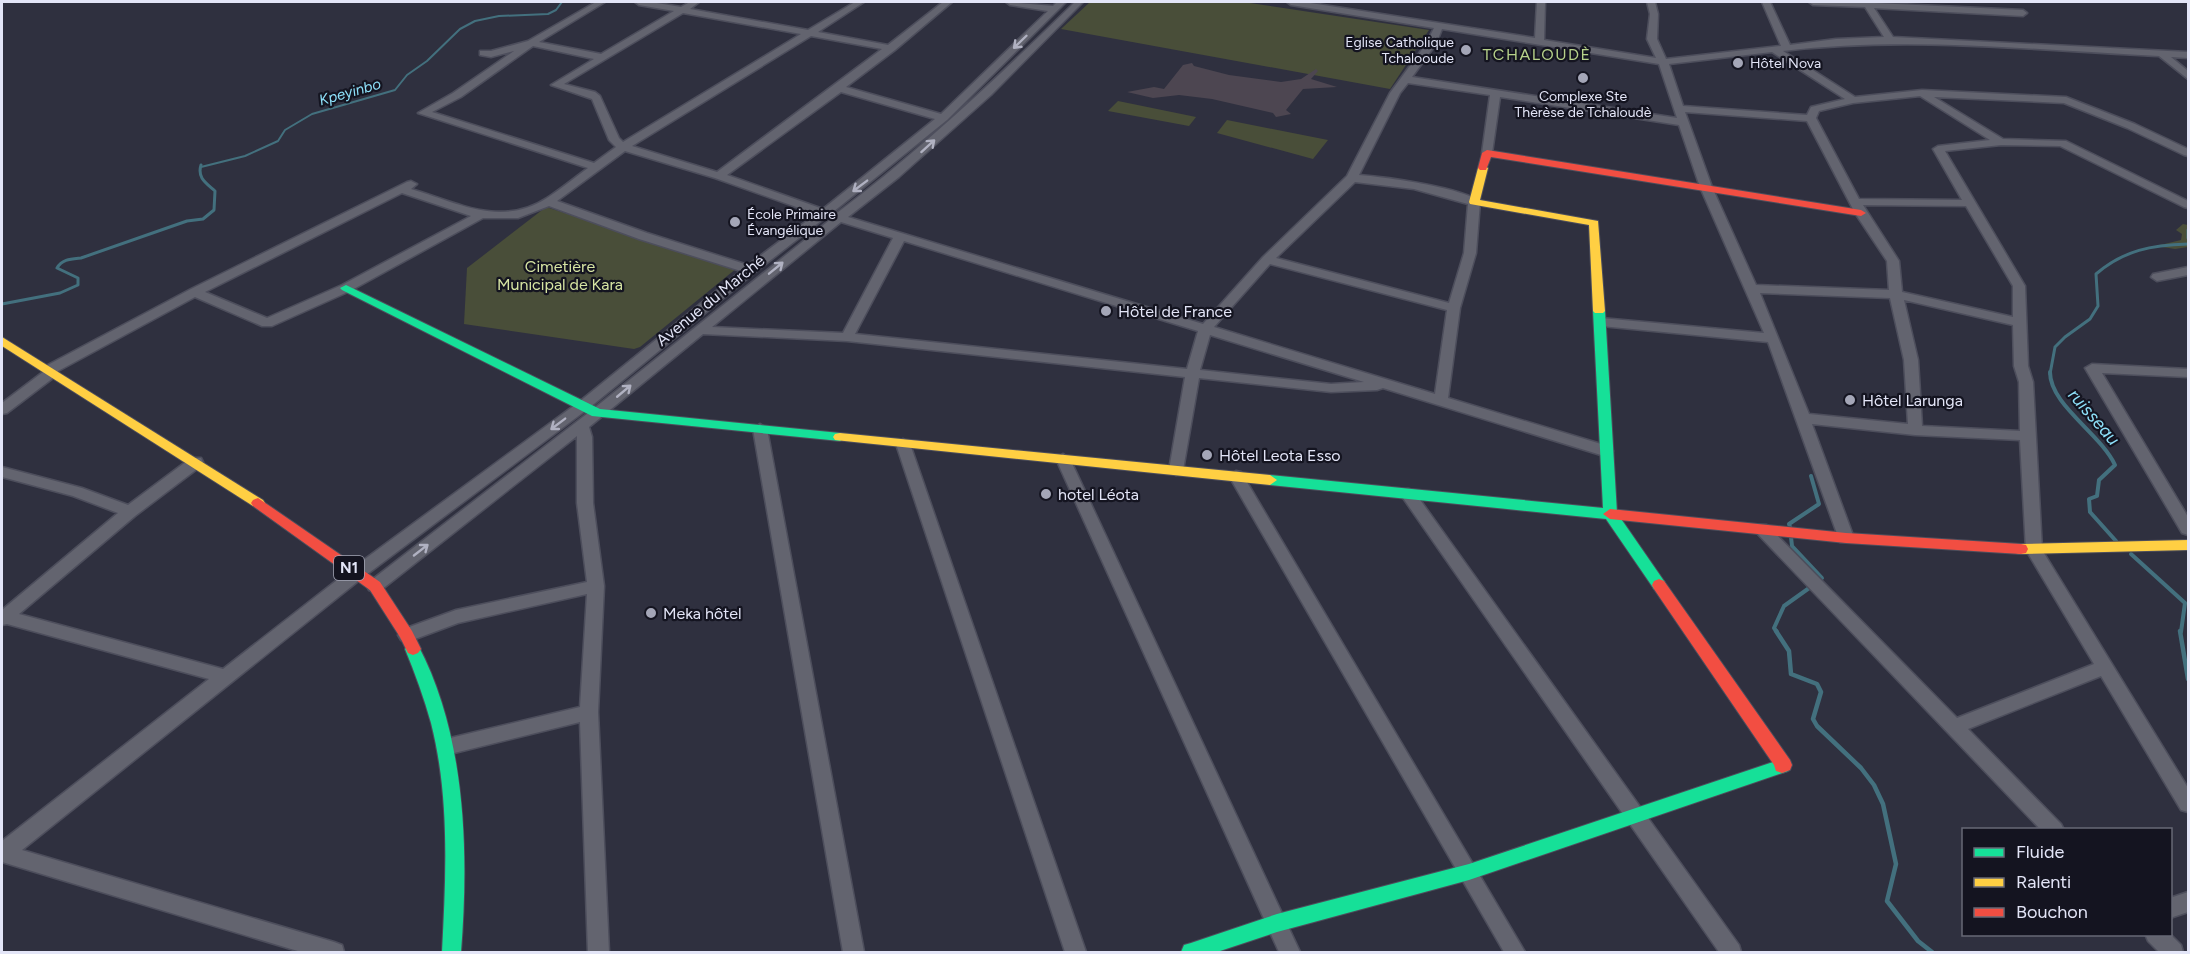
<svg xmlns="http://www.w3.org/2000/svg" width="2190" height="954" viewBox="0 0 2190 954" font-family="Figtree,sans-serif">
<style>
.green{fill:#494e39}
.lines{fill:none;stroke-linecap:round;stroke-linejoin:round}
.stream-far3{stroke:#43707e;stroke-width:2}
.stream-far2{stroke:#43707e;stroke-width:3}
.stream-far1{stroke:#43707e;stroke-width:4}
.stream{stroke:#43707e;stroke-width:4.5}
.building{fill:#4d4651}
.street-casing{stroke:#4d4e5c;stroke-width:3}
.fast-casing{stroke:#4d4e5c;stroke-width:2}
.slow-casing{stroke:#4d4e5c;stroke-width:2}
.jam-casing{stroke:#4d4e5c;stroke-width:2}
.street{fill:#63646f;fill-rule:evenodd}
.fast{fill:#16e098;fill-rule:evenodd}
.slow{fill:#ffcf43;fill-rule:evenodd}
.jam{fill:#f24e42;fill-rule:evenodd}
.oneway{stroke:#b0b1c1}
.poi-dot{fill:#a4a6b7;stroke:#141420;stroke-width:2}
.labels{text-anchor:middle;stroke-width:4.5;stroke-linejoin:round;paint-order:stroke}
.far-poi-label{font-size:14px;fill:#e3e5f7;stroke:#141420;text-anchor:start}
.far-water-label{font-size:15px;font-style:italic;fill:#8ee1fa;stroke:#141420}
.shield{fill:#141420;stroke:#a5a6b6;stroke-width:1.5}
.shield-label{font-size:15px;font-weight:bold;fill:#e3e5f7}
.far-quarter-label{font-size:16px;letter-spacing:1.5px;fill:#b7d28a;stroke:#141420}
.park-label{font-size:16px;fill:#d7e5a3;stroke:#141420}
.street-label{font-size:16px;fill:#e3e5f7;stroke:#141420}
.poi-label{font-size:16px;fill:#e3e5f7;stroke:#141420;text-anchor:start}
.water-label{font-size:18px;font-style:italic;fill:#8ee1fa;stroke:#141420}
</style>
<rect width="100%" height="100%" fill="#2f303f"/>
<g class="green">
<polygon points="1090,2 1243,2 1429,30 1390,89 1061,29"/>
<polygon points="1118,101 1196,117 1189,126 1108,111"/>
<polygon points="1227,120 1328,140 1313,159 1217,133"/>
<polygon points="546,207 737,268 640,347 634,349 464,324 467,268"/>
<polygon points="2183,224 2188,225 2188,247 2175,249 2156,246 2181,240 2182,234 2176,230"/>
</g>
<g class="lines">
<polyline class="stream-far3" points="201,167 245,156 278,141 285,130 312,114 395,90 407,75 427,61 460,29 475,21 499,16 548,14 556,10 562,2"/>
<g class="stream-far2">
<polyline points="2188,230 2188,238"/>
<path d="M2 304 60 293 78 285V278L57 268C62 259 71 259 81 258L187 221 203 219 214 210 215 191C206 183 197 178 201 165"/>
<path d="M2050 374 2055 347 2065 337 2090 319 2098 306 2096 274C2124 250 2152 245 2188 244"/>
</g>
<g class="stream-far1">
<path d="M2050 372C2050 405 2100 433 2115 465L2099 480 2097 496 2089 499 2090 512 2116 541"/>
<polyline points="1790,527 1789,524 1819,504 1811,476"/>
<polyline points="1791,537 1792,546 1822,578 1818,581"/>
<polyline points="2131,554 2185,603 2181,632"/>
<polyline points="1777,632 1774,628 1784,606 1812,586"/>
</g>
<g class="stream">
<polyline points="1776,631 1789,651 1791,674 1817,684 1821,692 1813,719 1817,726 1861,768 1874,785 1883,804 1896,864 1887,901 1918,941 1932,952"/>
<polyline points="2180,631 2188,679"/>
</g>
</g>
<polygon class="building" points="1192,63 1194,66 1229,75 1281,82 1301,79 1316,69 1318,71 1311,79 1337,87 1303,89 1286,110 1291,114 1276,117 1273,113 1212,99 1179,95 1153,98 1127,92 1154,87 1164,89 1183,65"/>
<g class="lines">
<g class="street-casing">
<g id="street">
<path d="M596 2H605L539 42 601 54 674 11 639 5 635 2H651L681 7 690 2H699L690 9 808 30 855 2H864L818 32 888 45 943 2H952L895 50 846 87 941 114 1048 11 1010 5 1006 2 1053 6 1057 2H1066L947 120 833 212 837 213C922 149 999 76 1075 2H1083L991 95 899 177 848 217 1203 324 1263 257 1347 176 1390 93 1426 44 1434 28 1291 5 1287 2H1304L1535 38 1537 2H1545L1544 40 1656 58 1647 39 1650 14 1647 2H1655L1658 14 1657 39 1666 59 1781 46 1762 2H1770L1790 45 1836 39 1884 37 1865 7 1813 5 1809 2H1854L2023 10 2027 13 2023 16 1874 8 1893 37 2188 52V58L2171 57 2188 71V79L2159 56C2034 50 1908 36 1783 51L1855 97 1922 90 2066 97 2135 124 2188 149V156L2184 155 2127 128 2064 103 1934 97 2003 139 2066 141 2188 201V208L2184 207 2060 146 2001 145 1945 151 2025 286 2028 366 2033 382 2042 550 2188 788V812L2181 810 2101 676 1968 729 2061 824 2064 830H2041L1753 529 1755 525H1767L1957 718 2094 664 2026 550 2020 440 1915 435 1812 424 1854 538 1852 542H1840L1768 342 1601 326 1595 322 1601 318 1764 333 1700 187 1679 125 1500 97 1492 153 1487 156 1482 153 1490 95 1408 83 1400 93 1359 175C1384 177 1462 187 1480 202L1476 253 1460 308 1448 398 1611 447 1613 451 1611 455H1601L1383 388 1377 390 1331 392 1199 378 1183 470 1176 475 1169 470 1185 377 847 341 703 334 589 427 592 437 593 503 604 586 598 712 609 952H588L580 722 446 755 439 753 437 747 439 741 446 739 580 707 587 594 458 623 407 642 401 640 398 635 401 630 456 610 587 582 577 503V436L381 590 375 592 369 590 367 586 369 582 592 410 831 219 826 217 754 273 589 408 362 578 22 850 334 942 342 945 344 952H301L2 862V841L209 679 7 624 2 625V610L118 513 73 496 2 477V467L82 488 128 505 191 458H201L203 462 201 466 135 516 19 614 223 669 350 570 579 402 741 271 639 239 549 206 518 218H483L350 291 272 326H262L195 297 58 371 57 375 7 413 2 414V403L43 372 44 367 191 289 407 182 411 181 417 184 411 189C456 202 501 228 547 198 561 189 574 178 588 168L418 113 453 93 514 51 491 57 480 55V51H491L528 41ZM683 13 801 34 623 142 619 138 600 96 595 92 564 84ZM1442 29 1659 64 1677 118 1412 77 1436 44ZM811 36 882 49 717 172 632 146ZM533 46 594 59 551 85 592 99 609 140 616 147 594 163 432 112 461 97ZM1772 52 1845 99 1811 107 1807 115 1683 106 1669 64ZM841 92 935 119 823 209 727 175ZM1920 96 1990 140 1938 146 1933 149 1962 200 1859 199 1816 118 1819 111 1853 103ZM1685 112 1807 121 1855 213 1887 261 1889 290 1756 285 1712 187ZM625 151 715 178 816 214 748 265 647 233 557 201ZM1355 182 1414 189 1468 204 1464 253 1449 303 1276 258ZM402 193 471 216 342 285 267 318 205 292ZM1863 205 1966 206 2013 286V317L1902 292 1899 261ZM841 222 893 238 843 333 712 327ZM904 241 1198 331 1187 369 855 334ZM1270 264 1447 310 1435 394 1214 327ZM1760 293 1890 298 1904 360 1908 424 1809 414ZM1904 300 2013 325 2014 366 2019 382 2020 431 1922 426 1918 360ZM1210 335 1364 382 1331 384 1200 370Z"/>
<polygon points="2188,267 2188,275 2157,281 2151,277 2153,274"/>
<polygon points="2092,364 2188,369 2188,377 2102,373 2188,517 2188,535 2182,533 2085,368"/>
<polygon points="760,424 767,429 864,952 843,952 753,429"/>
<polygon points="903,439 910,444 1086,952 1065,952 896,444"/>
<polygon points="1063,454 1070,459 1300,952 1279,952 1056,459"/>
<polygon points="1236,471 1241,472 1525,952 1504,952 1229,476"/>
<polygon points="1408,489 1413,490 1739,945 1741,952 1719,952 1403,498 1400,494 1403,490"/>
<polygon points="2188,892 2188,912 2170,918 2170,898"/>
<polygon points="2145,934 2170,934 2181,945 2183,952 2159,952 2148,941"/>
</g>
</g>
<g class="fast-casing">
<g id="fast">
<polygon points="346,285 600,409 840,433 847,437 840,441 592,416 342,290 340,288"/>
<polygon points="1599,308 1605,311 1617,513 1664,581 1666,585 1664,589 1654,589 1606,519 1270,485 1263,480 1270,475 1603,508 1593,311"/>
<path d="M413 643 418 645C466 736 469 852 461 952H442C446 876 450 797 431 723 424 698 415 673 405 649L408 645Z"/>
<polygon points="1782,759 1788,761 1790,766 1788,771 1469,880 1277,932 1217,952 1181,952 1184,945 1191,943 1277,914 1469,864"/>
</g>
</g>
<g class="slow-casing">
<g id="slow">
<polygon points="1483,165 1488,168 1480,200 1598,221 1605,311 1603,313 1595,313 1593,311 1589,225 1470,204 1469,202 1478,168"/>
<polygon points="2,337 263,500 265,503 263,506 253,506 2,346"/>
<polygon points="840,433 1270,475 1277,480 1270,485 835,440 833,437 835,434"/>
<polygon points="2188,540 2188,550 2021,554 2016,553 2014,549 2016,545 2021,544"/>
</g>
</g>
<g class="jam-casing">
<g id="jam">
<polygon points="1487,150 1861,210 1866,213 1861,216 1491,157 1486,170 1480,170 1478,168 1482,153"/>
<polygon points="258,498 380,582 412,631 421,649 418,653 413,655 408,653 400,637 370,590 253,506 251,503 253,500"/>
<polygon points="1610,509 1846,533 2021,544 2026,545 2028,549 2026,553 2021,554 1846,543 1610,519 1603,514"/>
<polygon points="1659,579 1664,581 1790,760 1792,765 1790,770 1782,773 1776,771 1774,765 1654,589 1652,585 1654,581"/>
</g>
</g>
<use href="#street" class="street"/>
<use href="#fast" class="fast"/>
<use href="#slow" class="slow"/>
<use href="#jam" class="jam"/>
</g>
<defs><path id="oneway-shaft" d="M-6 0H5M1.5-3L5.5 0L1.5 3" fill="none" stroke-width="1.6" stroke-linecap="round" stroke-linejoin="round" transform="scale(1.5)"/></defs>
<g class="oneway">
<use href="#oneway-shaft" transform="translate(1020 42) rotate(136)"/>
<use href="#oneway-shaft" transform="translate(928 146) rotate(-42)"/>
<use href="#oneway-shaft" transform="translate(860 186) rotate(143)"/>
<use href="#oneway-shaft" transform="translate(776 268) rotate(-39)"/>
<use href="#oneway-shaft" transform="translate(624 391) rotate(-40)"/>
<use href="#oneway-shaft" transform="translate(558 424) rotate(143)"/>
<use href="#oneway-shaft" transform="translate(421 550) rotate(-38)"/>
</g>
<g class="poi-dot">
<circle cx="1466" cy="50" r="6"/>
<circle cx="1738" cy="63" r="6"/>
<circle cx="1583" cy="78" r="6"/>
<circle cx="735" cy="222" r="6"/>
<circle cx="1106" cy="311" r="6"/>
<circle cx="1850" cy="400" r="6"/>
<circle cx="1207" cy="455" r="6"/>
<circle cx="1046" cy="494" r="6"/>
<circle cx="651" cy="613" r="6"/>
</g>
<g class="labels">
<g class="far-poi-label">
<text x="1454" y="47" text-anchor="end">Eglise Catholique<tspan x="1454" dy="16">Tchalooude</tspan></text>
<text x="1750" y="68">Hôtel Nova</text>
<text x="1583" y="101" text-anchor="middle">Complexe Ste<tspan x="1583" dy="16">Thèrèse de Tchaloudè</tspan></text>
<text x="747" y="219">École Primaire<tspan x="747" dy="16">Évangélique</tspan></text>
</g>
<g class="far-water-label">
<text transform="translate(350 92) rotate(-16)" y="5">Kpeyinbo</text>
</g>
<rect class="shield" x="334" y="556" width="30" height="24" rx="4.5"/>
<g class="shield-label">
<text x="349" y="573">N1</text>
</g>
<g class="far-quarter-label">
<text x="1537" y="60">TCHALOUDÈ</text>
</g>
<g class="park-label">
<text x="560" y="272">Cimetière<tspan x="560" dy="18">Municipal de Kara</tspan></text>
</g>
<g class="street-label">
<text transform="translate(710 300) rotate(-39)" y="6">Avenue du Marché</text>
</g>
<g class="poi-label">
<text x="1118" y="317">Hôtel de France</text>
<text x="1862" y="406">Hôtel Larunga</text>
<text x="1219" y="461">Hôtel Leota Esso</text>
<text x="1058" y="500">hotel Léota</text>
<text x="663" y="619">Meka hôtel</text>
</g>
<g class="water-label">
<text transform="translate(2094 417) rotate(49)" y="6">ruisseau</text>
</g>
</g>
<rect width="2190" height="954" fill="none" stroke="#e3e5f7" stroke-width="6"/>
<rect x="1962" y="828" width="210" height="108" fill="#141420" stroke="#676876" stroke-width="1.5"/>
<rect x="1974" y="848" width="30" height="9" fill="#16e098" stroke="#676876" stroke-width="1.5"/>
<text x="2016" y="858" font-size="18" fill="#e3e5f7">Fluide</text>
<rect x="1974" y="878" width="30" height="9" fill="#ffcf43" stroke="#676876" stroke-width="1.5"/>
<text x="2016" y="888" font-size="18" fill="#e3e5f7">Ralenti</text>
<rect x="1974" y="908" width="30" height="9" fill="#f24e42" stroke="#676876" stroke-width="1.5"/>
<text x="2016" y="918" font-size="18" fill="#e3e5f7">Bouchon</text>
</svg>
